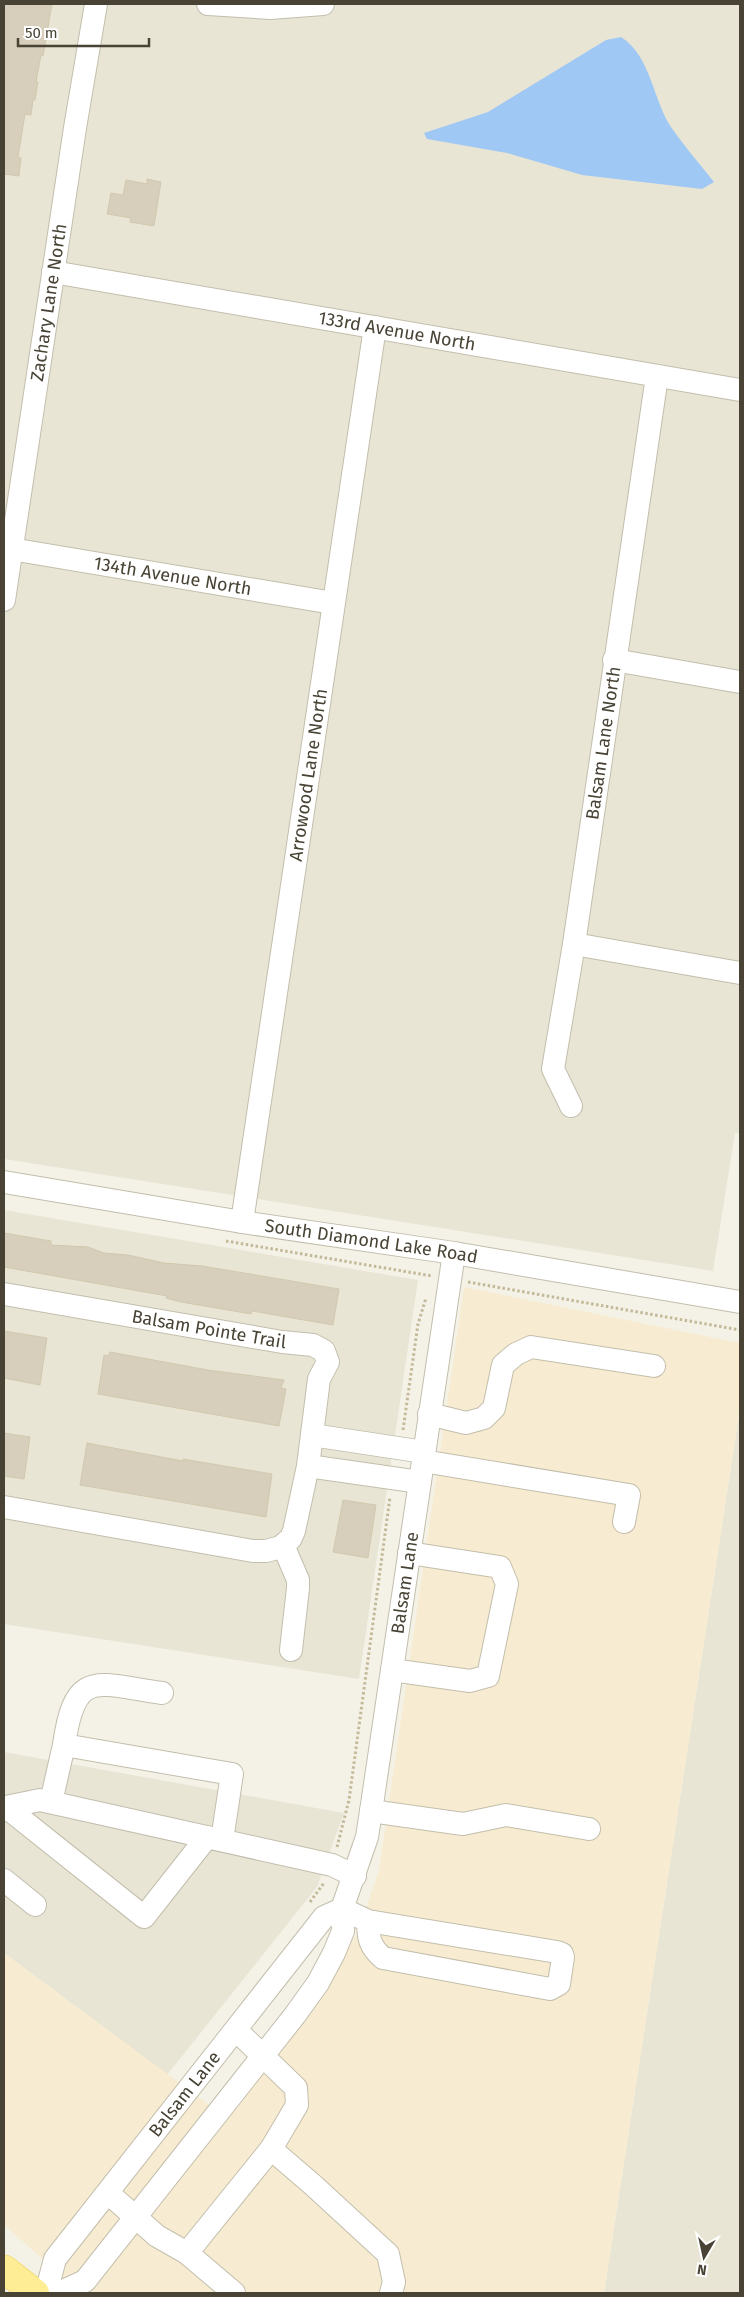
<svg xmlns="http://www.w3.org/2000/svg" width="744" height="2297" viewBox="0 0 744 2297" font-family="'Fira Sans',sans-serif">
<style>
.residential{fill:#e9e5d5}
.commercial{fill:#f7ecd1}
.water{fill:#a0c8f4}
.building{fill:#d7cfbc;stroke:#d2c8ae}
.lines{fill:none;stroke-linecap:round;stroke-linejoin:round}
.minor-casing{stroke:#c3beac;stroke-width:24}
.major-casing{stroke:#ebd15f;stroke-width:29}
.path{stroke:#c3b999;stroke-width:3;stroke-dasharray:2.5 2.5;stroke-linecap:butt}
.minor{stroke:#fff;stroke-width:22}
.major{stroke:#ffed95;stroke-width:28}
.labels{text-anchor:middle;stroke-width:5;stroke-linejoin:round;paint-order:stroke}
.street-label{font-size:18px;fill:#484335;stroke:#fff}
</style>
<rect width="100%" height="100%" fill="#f4f2e7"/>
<g class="residential">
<polygon points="4,4 740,4 740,1133 735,1133 713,1271 4,1159"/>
<polygon points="4,1210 418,1280 359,1679 4,1624"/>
<polygon points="740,1408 740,2293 604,2293"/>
<polygon points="4,1752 344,1813 317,1887 167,2075 4,1953"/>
</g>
<polygon class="commercial" points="464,1287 740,1343 740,1408 604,2293 81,2293 4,2225 4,1953 228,2119 357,1934 379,1870"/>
<path class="water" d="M621 37C651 56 653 100 671 127 684 146 700 164 714 182L702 189 582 175 507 153 427 139 424 133 488 112 606 40Z"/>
<g class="building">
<polygon points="4,4 52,4 43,56 41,55 36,82 38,82 35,100 33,100 31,115 25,114 18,157 21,158 19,176 4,174"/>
<polygon points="147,179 161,182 154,226 130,222 131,218 107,214 111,193 123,195 126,180 147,184"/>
<polygon points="4,1233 51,1241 51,1245 88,1247 104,1253 128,1255 164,1263 202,1266 339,1289 333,1325 252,1311 251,1314 181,1302 166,1298 167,1296 4,1267"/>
<polygon points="4,1331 47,1338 40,1385 4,1378"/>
<polygon points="110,1352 208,1370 284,1380 281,1388 286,1389 279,1426 98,1394 104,1355 108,1356"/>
<polygon points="4,1433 30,1437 24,1479 4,1476"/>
<polygon points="87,1443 183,1461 183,1459 272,1474 266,1517 80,1485"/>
<polygon points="343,1500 376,1505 368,1558 333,1552"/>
</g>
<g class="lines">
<g class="minor-casing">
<g id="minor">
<polyline points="208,4 270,8 323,4"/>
<path id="s1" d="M53 272 740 390"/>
<path id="s2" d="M11 549 333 603"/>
<path id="s3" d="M4 600 75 128 96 4"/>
<polyline points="614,660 740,682"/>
<polyline points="574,944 740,973"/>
<path id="s4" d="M571 1106 553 1069 574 944 657 376"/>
<path id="s5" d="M4 1182 242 1222 454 1253 740 1302"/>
<path id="s6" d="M242 1222 375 327"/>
<path id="s7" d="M4 1294 282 1342 313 1345 324 1351 328 1362 319 1379 308 1466 294 1531 291 1538 281 1547 266 1551H253L4 1507"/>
<polyline points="429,1414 466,1423 484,1418 494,1408 503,1365 516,1354 531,1347 654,1366"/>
<polyline points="312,1435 424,1452"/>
<polyline points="423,1461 629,1495 624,1522"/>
<polyline points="308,1466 420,1482"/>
<polyline points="283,1545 298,1580 298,1588 291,1650"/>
<polyline points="392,1670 470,1681 488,1676 507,1584 500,1567 409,1553"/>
<path d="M64 1745C75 1667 97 1684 162 1693"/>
<polyline points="51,1802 64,1745 232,1774 222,1840"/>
<polyline points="6,1807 144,1917 207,1837"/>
<polyline points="4,1810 6,1807 40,1800 332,1865 355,1876"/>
<polyline points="371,1811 463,1824 506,1815 589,1829"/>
<polyline points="4,1880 35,1905"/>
<path d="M342 1909 368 1921 557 1952 562 1954 563 1957 559 1984 550 1989 383 1958C370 1947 368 1938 368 1921"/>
<polyline points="271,2149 313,2185 388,2254 394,2282 391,2293"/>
<polyline points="108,2193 157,2236 187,2253 271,2149 297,2105 296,2088 236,2030"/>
<polyline points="187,2253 234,2293"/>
<path id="s8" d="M46 2293 55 2259 324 1917 342 1909"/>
<path id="s9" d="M59 2293 85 2281 295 2015 318 1983 334 1953 343 1931 342 1909 367 1837 371 1811 454 1253"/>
</g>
</g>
<g class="major-casing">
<polyline id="major" points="4,2269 35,2293"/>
</g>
<g class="path">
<polyline points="226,1241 432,1276"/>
<polyline points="468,1282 740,1330"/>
<polyline points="403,1430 418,1324 426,1298"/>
<polyline points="337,1847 349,1800 390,1497"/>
<polyline points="310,1902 324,1883"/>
</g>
<use href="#minor" class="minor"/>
<use href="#major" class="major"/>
</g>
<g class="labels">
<g class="street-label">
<text dy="6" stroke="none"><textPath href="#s3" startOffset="301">Zachary Lane North</textPath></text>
<text dy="6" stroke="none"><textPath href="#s1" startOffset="349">133rd Avenue North</textPath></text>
<text dy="6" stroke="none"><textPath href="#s2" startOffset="164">134th Avenue North</textPath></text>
<text dy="6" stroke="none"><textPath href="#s4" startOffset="371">Balsam Lane North</textPath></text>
<text dy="6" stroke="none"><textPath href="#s6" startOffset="452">Arrowood Lane North</textPath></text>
<text dy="6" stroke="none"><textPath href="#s5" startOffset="372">South Diamond Lake Road</textPath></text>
<text dy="6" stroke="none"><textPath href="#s7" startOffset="208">Balsam Pointe Trail</textPath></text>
<text dy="6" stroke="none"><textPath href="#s9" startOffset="820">Balsam Lane</textPath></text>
<text dy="6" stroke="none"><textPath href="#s8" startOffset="245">Balsam Lane</textPath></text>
</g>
</g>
<rect width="744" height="2297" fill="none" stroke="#484335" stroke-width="10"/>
<g transform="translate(704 2257) rotate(189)" stroke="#ffffff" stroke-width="4" paint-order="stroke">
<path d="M0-4L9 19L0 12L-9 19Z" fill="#484335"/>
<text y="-8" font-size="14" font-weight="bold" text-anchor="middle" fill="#484335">N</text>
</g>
<path d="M18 38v8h131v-8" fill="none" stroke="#484335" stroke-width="2.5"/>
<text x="25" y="38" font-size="15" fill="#484335" stroke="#ffffff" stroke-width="4" paint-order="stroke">50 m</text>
</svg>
